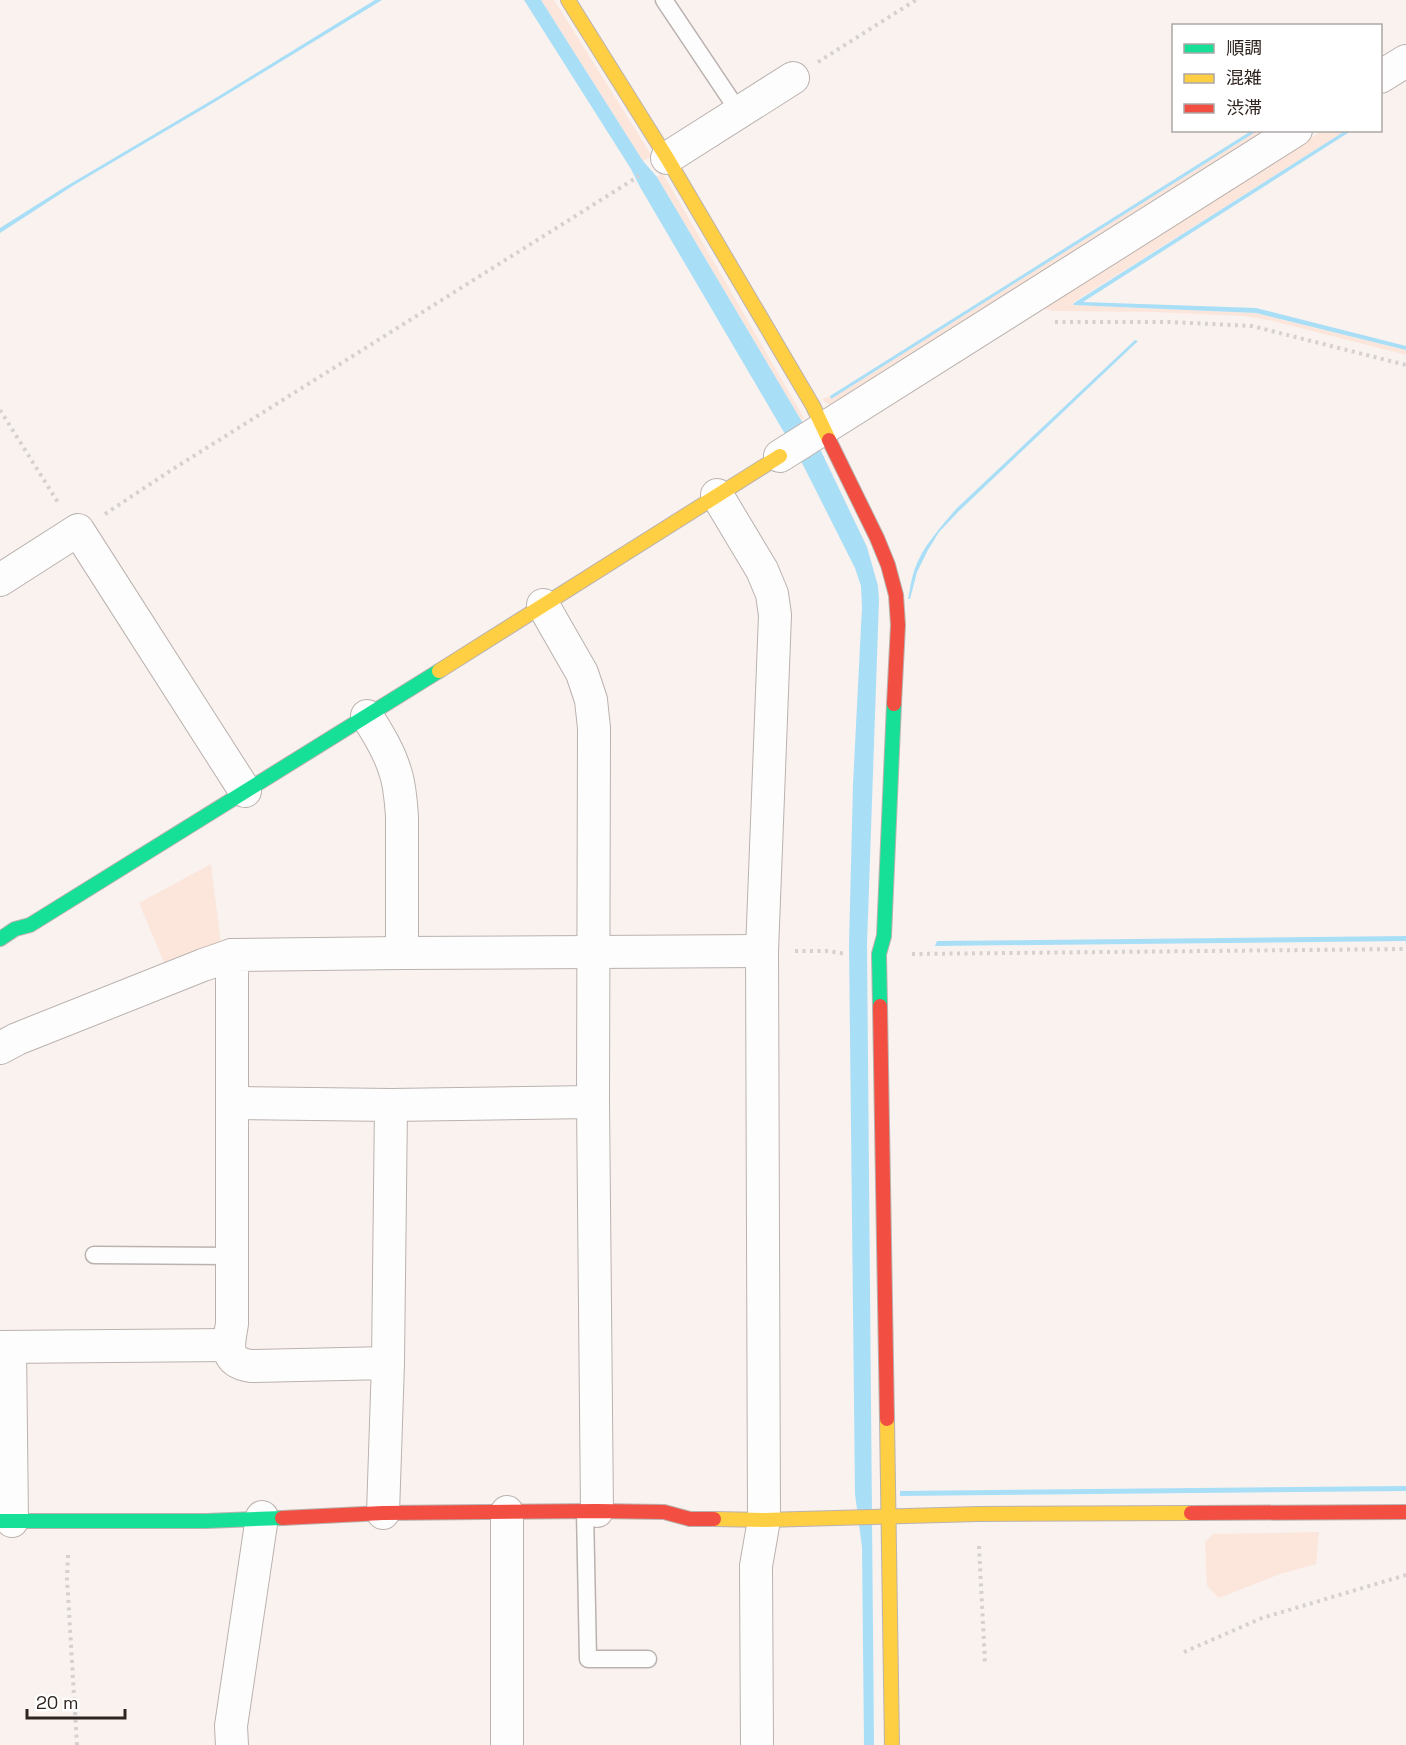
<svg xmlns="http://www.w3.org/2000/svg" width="1406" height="1745" viewBox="0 0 1406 1745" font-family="'Space Grotesk','Noto Sans JP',sans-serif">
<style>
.green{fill:#fce6dc}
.water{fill:#a9def7}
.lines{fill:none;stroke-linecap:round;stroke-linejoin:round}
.lane-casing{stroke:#bab2ae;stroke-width:19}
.street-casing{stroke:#bab2ae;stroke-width:34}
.fast-casing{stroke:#bab2ae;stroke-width:16}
.slow-casing{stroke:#bab2ae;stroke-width:16}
.jam-casing{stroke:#bab2ae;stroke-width:16}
.path{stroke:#d4d1d0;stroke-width:4;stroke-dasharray:3 4.5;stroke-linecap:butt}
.lane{stroke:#fefdfd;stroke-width:16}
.street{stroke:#fefdfd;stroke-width:32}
.fast{stroke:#16e098;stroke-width:14}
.slow{stroke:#ffcf43;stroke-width:14}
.jam{stroke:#f24e42;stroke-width:14}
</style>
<rect width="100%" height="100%" fill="#f9f2ef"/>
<g class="green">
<polygon points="541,0 554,0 652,156 643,161"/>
<polygon points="1257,131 1268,131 834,404 828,404 822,399 830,396 831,398"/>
<polygon points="1322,131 1345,131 1074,302 1073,305 1256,313 1406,350 1406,355 1273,321 1244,316 1153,312 1053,311 1043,309 1049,303"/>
<polygon points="662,172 804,418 801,420 657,177"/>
<polygon points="211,864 221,944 166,967 139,903"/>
<polygon points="1319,1532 1316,1564 1280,1574 1219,1598 1207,1586 1205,1542 1213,1534"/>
</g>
<g class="water">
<polygon points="375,0 382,0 213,103 74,185 0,233 0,228 65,187 219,96"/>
<polygon points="524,0 541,0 643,161 657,177 801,420 821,451 867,547 878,586 879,600 867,945 874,1745 864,1745 862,1547 855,1494 849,944 853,784 862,607 861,586 855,568 802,463 640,187 631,169"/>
<polygon points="1251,131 1257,131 831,399 830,396"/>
<polygon points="1345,131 1351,131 1083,302 1256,308 1406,346 1406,350 1256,313 1073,305 1074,303"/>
<path d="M1135 340 1138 341 959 511 939 532 928 550 917 572 910 599H908C910 590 911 580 914 571 922 547 940 528 956 509Z"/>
<polygon points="1406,936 1406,941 935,946 937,941"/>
<polygon points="1406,1486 1406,1491 900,1496 900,1491"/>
</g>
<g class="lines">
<g class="lane-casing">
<g id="lane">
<polyline points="664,0 739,112"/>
<polyline points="94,1255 231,1256"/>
<polyline points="585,1511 588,1659 648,1659"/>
</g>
</g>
<g class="street-casing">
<g id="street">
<polyline points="1380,77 1406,61"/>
<polyline points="667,158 793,78"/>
<polyline points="780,456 1296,130"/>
<polyline points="717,495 762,570 772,594 775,615 762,951 764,1520 756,1566 757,1745"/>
<polyline points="0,580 78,530 245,791"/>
<polyline points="543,605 582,673 591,700 594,728 593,1102 597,1511"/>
<path d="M367 716C378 734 389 751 395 771 400 785 401 802 402 817V953"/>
<polyline points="0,1048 17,1039 203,965 232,955"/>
<polyline points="232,1103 391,1105 593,1102"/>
<polyline points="0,1347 228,1345"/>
<polyline points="10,1347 12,1521"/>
<polyline points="388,1363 391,1105"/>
<path d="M383 1513 388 1363 251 1366C224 1362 228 1346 232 1324V955L402 953 762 951"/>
<polyline points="232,1745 231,1726 262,1517"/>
<polyline points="507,1745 507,1512"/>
</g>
</g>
<g class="fast-casing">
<g id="fast">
<polyline points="0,939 15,929 30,925 439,671"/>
<polyline points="880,1006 879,954 884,936 894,704"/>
<polyline points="0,1521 206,1521 282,1518"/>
</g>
</g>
<g class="slow-casing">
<g id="slow">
<polyline points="568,0 667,158 813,406 829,440"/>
<polyline points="439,671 780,456"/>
<polyline points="887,1419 892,1745"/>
<polyline points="714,1519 764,1520 978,1514 1191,1513"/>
</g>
</g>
<g class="jam-casing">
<g id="jam">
<polyline points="829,440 877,538 888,565 896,595 898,625 894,704"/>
<polyline points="880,1006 887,1419"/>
<polyline points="1191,1513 1406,1512"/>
<polyline points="282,1518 383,1513 597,1511 664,1512 690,1519 714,1519"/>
</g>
</g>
<g class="path">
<polyline points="818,62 916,0"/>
<polyline points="1055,322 1170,322 1252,326 1406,365"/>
<polyline points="0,410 59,504"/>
<polyline points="105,514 173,469 639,176"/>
<polyline points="795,951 827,951 847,954"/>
<polyline points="912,954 1406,949"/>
<polyline points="979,1546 985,1663"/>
<polyline points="68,1555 67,1578 77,1745"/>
<polyline points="1184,1652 1262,1618 1406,1575"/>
</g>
<use href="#lane" class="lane"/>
<use href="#street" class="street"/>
<use href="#fast" class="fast"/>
<use href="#slow" class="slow"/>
<use href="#jam" class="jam"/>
</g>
<rect x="1172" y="24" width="210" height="108" fill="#ffffff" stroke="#aca7a5" stroke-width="1.5"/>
<rect x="1184" y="44" width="30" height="9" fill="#16e098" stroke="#aca7a5" stroke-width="1.5"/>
<text x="1226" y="54" font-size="18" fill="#2f241f">順調</text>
<rect x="1184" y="74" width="30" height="9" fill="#ffcf43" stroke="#aca7a5" stroke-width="1.5"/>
<text x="1226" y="84" font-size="18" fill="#2f241f">混雑</text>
<rect x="1184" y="104" width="30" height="9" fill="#f24e42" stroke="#aca7a5" stroke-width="1.5"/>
<text x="1226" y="114" font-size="18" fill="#2f241f">渋滞</text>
<path d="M27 1709v9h98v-9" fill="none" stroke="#2f241f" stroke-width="3"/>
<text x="36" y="1709" font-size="18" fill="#2f241f" stroke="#ffffff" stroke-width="4.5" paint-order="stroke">20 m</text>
</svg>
